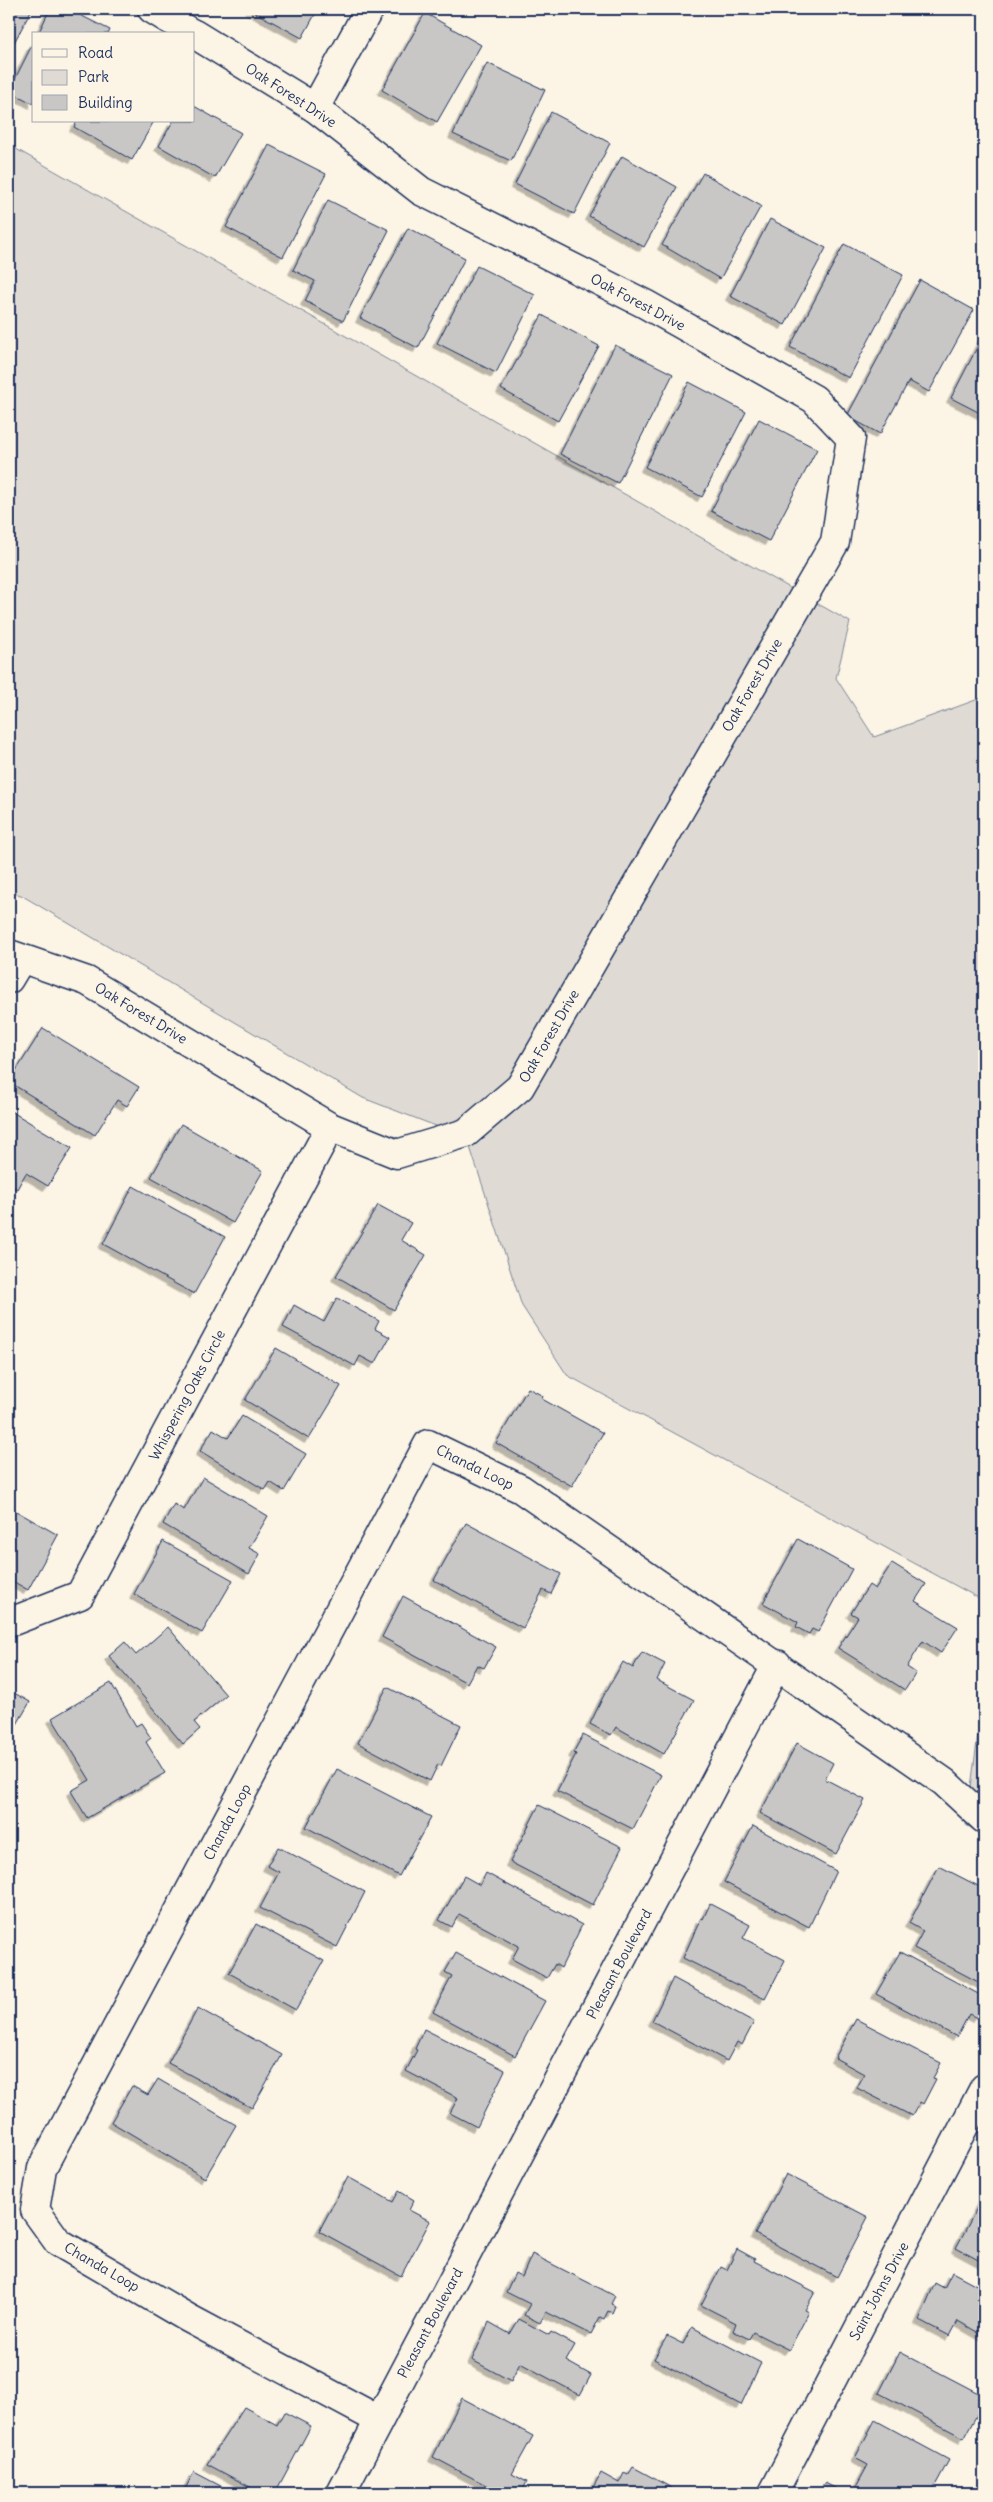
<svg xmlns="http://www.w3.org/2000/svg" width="993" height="2502" viewBox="0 0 993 2502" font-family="Delius,sans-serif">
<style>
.green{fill:#dfdbd4;stroke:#7d8599}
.building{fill:#c8c7c6;stroke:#1b2f5e;filter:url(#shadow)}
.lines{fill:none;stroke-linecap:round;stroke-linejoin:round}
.street-casing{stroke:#1b2f5e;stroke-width:31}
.street{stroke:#fcf5e5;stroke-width:28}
.labels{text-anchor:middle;stroke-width:4;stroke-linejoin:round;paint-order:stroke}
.street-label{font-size:14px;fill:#1b2f5e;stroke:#fcf5e5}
</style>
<defs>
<filter id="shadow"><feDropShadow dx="-4.5" dy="4.5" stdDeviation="0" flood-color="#0004"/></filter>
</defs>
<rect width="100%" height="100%" fill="#fcf5e5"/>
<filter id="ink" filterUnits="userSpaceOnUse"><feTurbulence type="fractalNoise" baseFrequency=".02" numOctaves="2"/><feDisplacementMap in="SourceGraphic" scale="10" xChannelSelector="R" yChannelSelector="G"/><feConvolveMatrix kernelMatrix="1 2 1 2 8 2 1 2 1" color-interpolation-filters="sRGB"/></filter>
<g filter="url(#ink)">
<g class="green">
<polygon points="9,145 850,622 836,678 874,737 984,697 984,1601 567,1375 522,1306 467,1138 363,1098 21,895 9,892"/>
<polygon points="984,1689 984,1835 966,1825"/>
</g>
<g class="building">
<polygon points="9,9 32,9 9,52"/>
<polygon points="50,9 68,9 110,30 108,34 38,34"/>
<polygon points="249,9 318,9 302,38"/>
<polygon points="425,13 481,45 437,122 382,90"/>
<polygon points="34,41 34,104 9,91"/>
<polygon points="487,63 545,90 511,161 453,134"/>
<polygon points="194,106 241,133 215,178 159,146 173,121 194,121"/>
<polygon points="551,112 610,143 574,214 515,184"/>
<polygon points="77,121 154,121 132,160 74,127"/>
<polygon points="269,145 326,174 283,257 226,227"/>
<polygon points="622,156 677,187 644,247 589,216"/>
<polygon points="703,173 761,206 720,279 662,245"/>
<polygon points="328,200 389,230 343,321 305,301 315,281 293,270"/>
<polygon points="770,219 826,248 785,325 730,296"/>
<polygon points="408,228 465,258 418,348 360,318"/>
<polygon points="844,244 903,275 849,378 790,347"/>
<polygon points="477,266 535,295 496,373 437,343"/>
<polygon points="920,280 974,310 929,392 909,381 880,434 847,416"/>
<polygon points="542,315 599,346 558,421 501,389"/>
<polygon points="984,334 984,415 951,398"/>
<polygon points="615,345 673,374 618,483 560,454"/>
<polygon points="689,382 746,412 702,497 645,467"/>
<polygon points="759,419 817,449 769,541 711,511"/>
<polygon points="43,1028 139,1087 127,1106 117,1100 95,1135 9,1082"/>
<polygon points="9,1110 72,1148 48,1186 26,1173 17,1189 9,1184"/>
<polygon points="181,1124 263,1171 233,1223 151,1177"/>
<polygon points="133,1186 225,1237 194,1294 103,1244"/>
<polygon points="378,1205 411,1223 401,1240 426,1255 394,1310 336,1276"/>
<polygon points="337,1298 379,1321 375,1329 390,1337 375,1364 360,1356 355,1366 283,1327 294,1305 324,1322"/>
<polygon points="276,1348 341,1386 309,1439 245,1400"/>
<polygon points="528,1388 543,1396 542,1399 603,1433 572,1486 496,1443"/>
<polygon points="242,1416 306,1454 284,1491 270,1482 265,1490 200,1451 213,1429 228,1438"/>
<polygon points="203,1477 268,1516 249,1548 260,1554 249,1574 163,1524 174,1504 184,1510"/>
<polygon points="9,1507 58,1535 28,1590 9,1579"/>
<polygon points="466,1523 561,1574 551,1594 543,1590 523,1628 434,1580"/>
<polygon points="798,1539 852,1569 818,1632 812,1629 809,1634 796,1627 798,1622 763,1603"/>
<polygon points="163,1541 233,1580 202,1633 134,1594"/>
<polygon points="892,1563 926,1584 915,1601 958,1627 941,1653 923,1641 907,1667 916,1673 905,1690 838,1648 858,1617 851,1613 869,1585 875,1589"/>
<polygon points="403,1596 496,1647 484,1668 477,1665 467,1683 382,1637"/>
<polygon points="168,1627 226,1695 194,1722 200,1729 183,1744 109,1656 125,1642 136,1655"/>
<polygon points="642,1652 665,1664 657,1680 694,1700 664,1754 616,1727 611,1735 590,1724 603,1697 623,1662 633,1668"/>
<polygon points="111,1683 136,1726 141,1723 151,1738 146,1742 165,1773 87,1818 71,1791 90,1780 52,1718"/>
<polygon points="387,1687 461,1725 441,1766 438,1764 430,1781 358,1743"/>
<polygon points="9,1690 30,1702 9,1738"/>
<polygon points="583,1735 661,1775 633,1829 557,1791 576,1754 573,1753"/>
<polygon points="797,1743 833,1763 825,1779 865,1800 836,1854 760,1813"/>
<polygon points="337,1769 431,1817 399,1876 306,1827"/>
<polygon points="539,1805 622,1847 593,1905 510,1862"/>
<polygon points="753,1826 836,1871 809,1927 724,1882"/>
<polygon points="278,1847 365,1892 337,1947 260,1908 279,1872 267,1866"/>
<polygon points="939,1866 984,1889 984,1985 914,1948 923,1931 909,1923"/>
<polygon points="486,1873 582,1925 561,1968 555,1964 547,1978 512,1959 519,1946 459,1914 452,1927 439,1920 464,1876 480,1885"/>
<polygon points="710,1904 750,1925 743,1938 785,1960 765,1999 683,1958 701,1918 703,1919"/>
<polygon points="256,1924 324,1961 296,2010 229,1973"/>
<polygon points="900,1952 984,1997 984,2005 977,2018 969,2014 957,2037 876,1994"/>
<polygon points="456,1953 545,2001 515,2056 433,2012 452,1976 445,1972"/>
<polygon points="673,1978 754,2022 742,2045 737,2042 727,2061 652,2021"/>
<polygon points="198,2008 282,2055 252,2108 168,2063"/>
<polygon points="856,2019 941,2063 933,2078 936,2079 923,2104 920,2102 912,2116 857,2088 864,2074 835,2058"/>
<polygon points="424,2029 505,2070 477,2127 450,2113 458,2098 406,2071 417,2050 415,2049"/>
<polygon points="158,2079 236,2125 205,2178 111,2122 132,2086 148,2095"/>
<polygon points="786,2174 868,2217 837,2277 755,2234"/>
<polygon points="348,2177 393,2202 399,2191 414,2200 409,2210 430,2221 401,2276 319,2231"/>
<polygon points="984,2195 984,2263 956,2248"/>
<polygon points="737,2249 755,2259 754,2261 815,2292 805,2310 809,2312 789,2350 753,2332 749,2339 733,2331 736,2323 701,2305 721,2267 727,2270"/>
<polygon points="532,2254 615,2296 611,2304 615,2306 612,2313 608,2311 604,2319 600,2317 591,2334 546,2312 540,2323 524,2315 530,2304 506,2292 515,2273 522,2277"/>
<polygon points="952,2272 984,2289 984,2298 980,2307 984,2309 984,2336 958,2321 950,2336 919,2320 935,2283 944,2288"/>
<polygon points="519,2319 549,2335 551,2332 575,2345 566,2361 591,2375 580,2395 520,2363 511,2381 472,2360 489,2322 510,2334"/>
<polygon points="692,2327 761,2363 741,2405 654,2359 667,2336 683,2344"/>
<polygon points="900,2352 984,2396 984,2402 964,2438 879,2393"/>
<polygon points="462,2398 533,2436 512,2474 527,2482 521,2493 501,2493 433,2457"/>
<polygon points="244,2407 277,2425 284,2412 311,2426 275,2493 261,2493 207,2464"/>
<polygon points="875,2420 949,2460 931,2493 862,2493 855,2489 868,2465 855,2458"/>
<polygon points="633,2467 681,2493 590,2493 601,2473 619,2483 624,2473 628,2475"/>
<polygon points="194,2472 234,2493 183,2493"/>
<polygon points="825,2483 845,2493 817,2493"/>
</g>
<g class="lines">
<g class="street-casing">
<g id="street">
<polyline points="152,9 193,34"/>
<polyline points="315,108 369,9"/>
<polyline points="9,954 87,981 330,1127 397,1154 466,1133 520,1087 835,542 851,438 814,399 645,304 421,191 315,108 194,34"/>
<polyline points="9,979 21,959"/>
<polyline points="9,1620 13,1621 80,1595 330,1127"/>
<polyline points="379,2420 188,2318 58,2242 35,2210 42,2168 428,1444 521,1489 944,1782 984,1819"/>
<polyline points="341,2493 777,1664"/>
<polyline points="773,2493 984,2088"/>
</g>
</g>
<use href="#street" class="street"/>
</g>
</g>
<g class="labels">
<g class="street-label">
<text transform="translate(291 95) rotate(33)" y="5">Oak Forest Drive</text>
<text transform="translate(638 302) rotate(28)" y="5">Oak Forest Drive</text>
<text transform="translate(752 685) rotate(-60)" y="5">Oak Forest Drive</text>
<text transform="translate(141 1013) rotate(31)" y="5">Oak Forest Drive</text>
<text transform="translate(549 1036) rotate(-60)" y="5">Oak Forest Drive</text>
<text transform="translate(187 1395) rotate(-62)" y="5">Whispering Oaks Circle</text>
<text transform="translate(475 1467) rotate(26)" y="5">Chanda Loop</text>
<text transform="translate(227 1822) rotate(-62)" y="5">Chanda Loop</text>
<text transform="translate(619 1964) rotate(-62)" y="5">Pleasant Boulevard</text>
<text transform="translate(102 2267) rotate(30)" y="5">Chanda Loop</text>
<text transform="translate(879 2291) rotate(-62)" y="5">Saint Johns Drive</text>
<text transform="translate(430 2323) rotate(-62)" y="5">Pleasant Boulevard</text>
</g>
</g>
<rect width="993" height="2502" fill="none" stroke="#fcf5e5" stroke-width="30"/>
<rect x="15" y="15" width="963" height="2472" fill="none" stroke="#1b2f5e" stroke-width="2" filter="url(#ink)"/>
<rect x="32" y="32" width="162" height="90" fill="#fcf5e5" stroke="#a2a6af"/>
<rect x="42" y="49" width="25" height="8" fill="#fcf5e5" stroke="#a2a6af"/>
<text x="78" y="58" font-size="15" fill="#1b2f5e">Road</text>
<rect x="42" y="70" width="25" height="15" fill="#dfdbd4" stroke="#a2a6af"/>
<text x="78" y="82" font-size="15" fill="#1b2f5e">Park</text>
<rect x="42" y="95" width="25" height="15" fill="#c8c7c6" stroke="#a2a6af"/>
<text x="78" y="108" font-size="15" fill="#1b2f5e">Building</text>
</svg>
